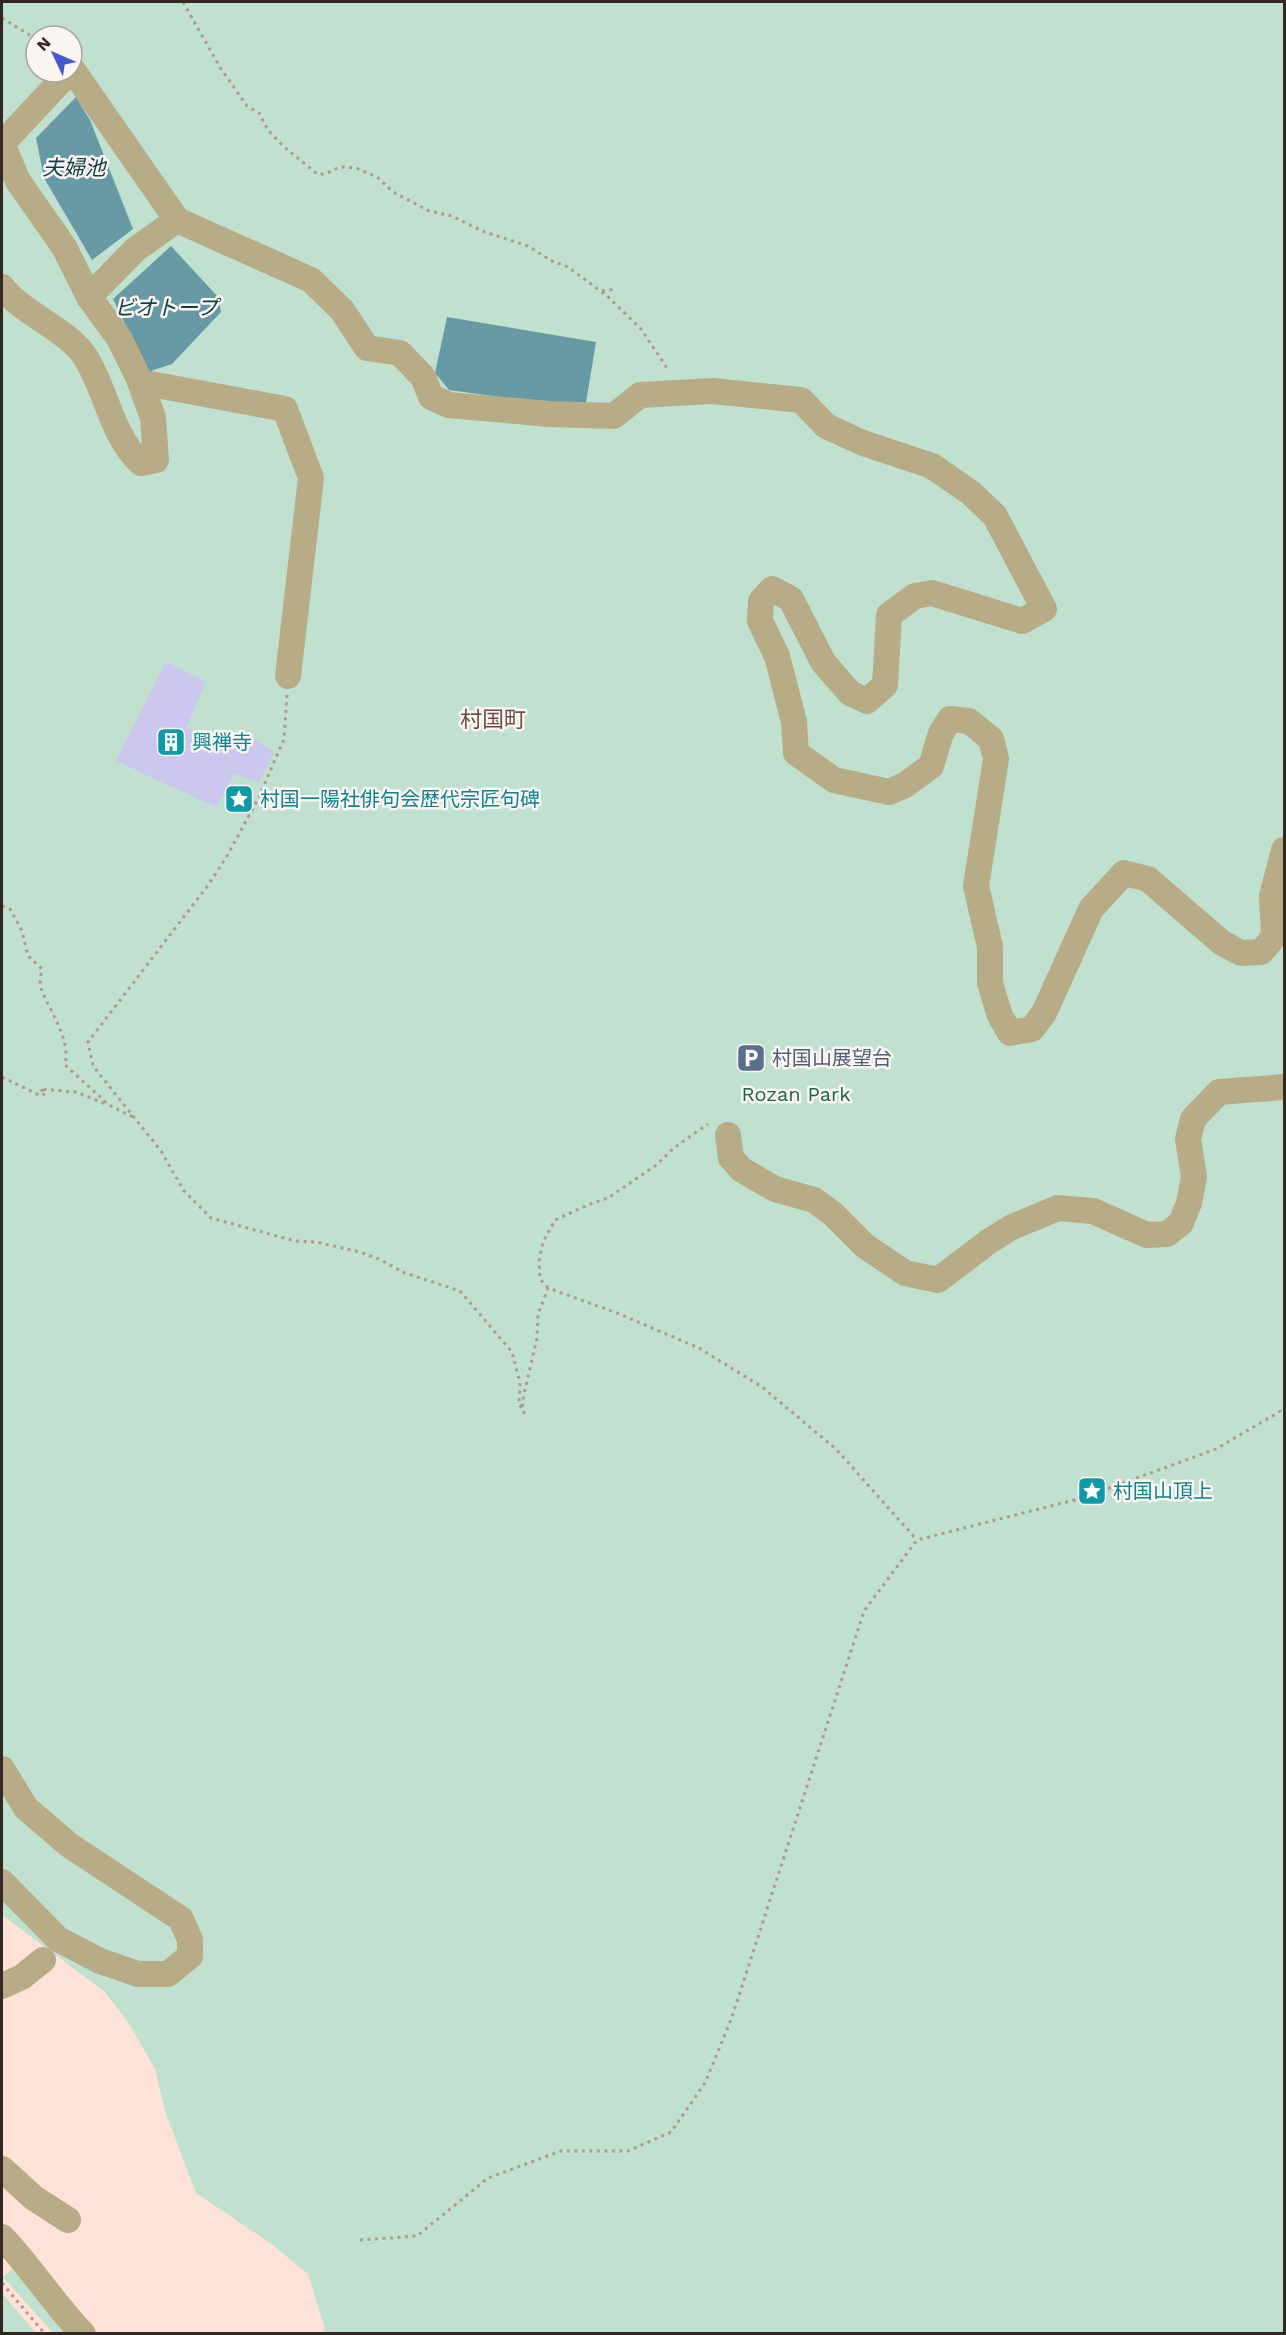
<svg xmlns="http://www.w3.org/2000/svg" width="1286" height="2335" viewBox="0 0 1286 2335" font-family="'Work Sans','Noto Sans JP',sans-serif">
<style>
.green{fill:#c0e1d0;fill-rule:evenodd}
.water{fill:#679aa4}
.building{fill:#ccc7ef}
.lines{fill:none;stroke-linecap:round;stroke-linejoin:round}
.path{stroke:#af9990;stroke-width:3;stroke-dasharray:3 4.5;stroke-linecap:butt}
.minor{stroke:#b8ac87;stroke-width:26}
.labels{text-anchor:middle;stroke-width:5;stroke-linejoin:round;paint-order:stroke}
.culture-label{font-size:20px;fill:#0d838f;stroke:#fbf5f2;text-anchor:start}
.service-label{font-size:20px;fill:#4e5e75;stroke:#fbf5f2;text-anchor:start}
.park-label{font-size:20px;fill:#1a6549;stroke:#fbf5f2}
.water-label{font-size:21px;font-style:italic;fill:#0e3f47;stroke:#fbf5f2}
.quarter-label{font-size:22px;fill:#695148;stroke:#fbf5f2}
</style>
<rect width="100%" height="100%" fill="#ffe2d7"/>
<g class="green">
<path d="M2 2H1284V2333H323L325 2329 308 2274 270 2243 196 2193 166 2114 155 2069 128 2022 105 1992 2 1915ZM36 36H72V72H36Z"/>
<polygon points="14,2267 68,2333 53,2333 3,2277"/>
<polygon points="2,2293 36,2333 2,2333"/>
</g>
<g class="water">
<polygon points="76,97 90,120 133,229 92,260 44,178 36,138"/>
<polygon points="171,246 218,297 221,312 172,364 148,372 113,299"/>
<polygon points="447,317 596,342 585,409 449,390 435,373"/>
</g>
<polygon class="building" points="166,662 206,682 186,728 237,750 247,733 274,752 259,782 234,774 216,807 116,761"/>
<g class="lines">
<g class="path">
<polyline points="183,2 221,69 247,106 259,113 268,130 282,145 317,174 325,174 340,167 356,168 377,177 393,192 429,211 452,216 482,231 528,246 552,261 568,267 606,295 641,329 669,371"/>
<polyline points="2,18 36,39"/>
<polyline points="602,291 617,289"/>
<polyline points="287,695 284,739 258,799 227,856 209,884 88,1042 93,1066 161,1151 184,1191 211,1218 295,1241 316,1242 360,1252 379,1259 405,1273 460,1291 512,1352 520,1383 519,1403 524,1413 522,1403 537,1338 538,1314 548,1288 617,1313 699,1348 762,1387 836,1449 917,1540"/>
<path d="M2 906 10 909 22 931 28 956 42 969C41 975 39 982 41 988 50 1012 71 1039 65 1065L109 1105 133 1117"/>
<polyline points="2,1077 41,1096 46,1093 40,1089 76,1092 108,1105"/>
<polyline points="548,1288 540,1279 539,1261 543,1242 555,1220 590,1204 608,1198 655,1166 675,1147 708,1124"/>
<polyline points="360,2240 417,2236 488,2178 561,2151 628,2151 671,2132 705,2083 731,2020 864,1611 917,1540 1082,1498 1216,1449 1284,1409"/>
<polyline points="2,2283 45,2334"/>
</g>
<g class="minor">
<polyline points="72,69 177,220 311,280 342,310 367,348 400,353 423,377 431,397 449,405 549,414 614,416 640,395 713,391 801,400 826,426 863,443 932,466 971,493 995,516 1044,609 1022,621 932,593 915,596 889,615 885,685 867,701 850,693 823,662 791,599 772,589 761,601 760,621 777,656 794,722 796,753 834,780 889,792 905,785 931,766 941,733 950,719 969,721 991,739 996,759 976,886 990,947 990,983 1000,1016 1010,1033 1032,1029 1044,1013 1091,909 1124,873 1148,879 1222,943 1241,953 1261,952 1274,937 1272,896 1284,850"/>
<path d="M2 287C24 315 69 330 86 358 107 392 111 435 141 463L156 460 153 418 139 379 119 338 89 297 64 247 18 181 2 144 69 72"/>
<polyline points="89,297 136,249 177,220"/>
<polyline points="140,382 285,409 311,478 288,676"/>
<polyline points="728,1135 731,1158 742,1170 775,1189 814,1200 833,1214 865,1246 905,1273 938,1280 988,1242 1012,1227 1058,1208 1093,1211 1147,1235 1167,1234 1181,1223 1189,1203 1194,1177 1188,1139 1193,1119 1219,1092 1284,1087"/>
<polyline points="2,1769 26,1808 69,1845 181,1919 190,1940 190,1956 168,1974 138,1974 100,1961 58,1939 2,1882"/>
<polyline points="2,1986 22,1977 43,1960"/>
<polyline points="2,2169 34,2198 68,2220"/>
<path d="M2 2237C31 2267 53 2303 83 2334"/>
</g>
</g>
<defs>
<g id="building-square" transform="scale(1.5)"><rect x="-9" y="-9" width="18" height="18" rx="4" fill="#0f9aa8" stroke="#fbf5f2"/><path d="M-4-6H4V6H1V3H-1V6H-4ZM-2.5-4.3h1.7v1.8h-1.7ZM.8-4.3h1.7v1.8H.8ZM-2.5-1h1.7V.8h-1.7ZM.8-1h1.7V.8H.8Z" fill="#fff"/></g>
<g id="sight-square" transform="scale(1.5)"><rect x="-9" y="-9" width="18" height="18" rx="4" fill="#0f9aa8" stroke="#fbf5f2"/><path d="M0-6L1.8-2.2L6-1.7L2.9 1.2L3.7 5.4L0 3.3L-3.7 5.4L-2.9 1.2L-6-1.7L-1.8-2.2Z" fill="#fff"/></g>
<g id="parking-square" transform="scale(1.5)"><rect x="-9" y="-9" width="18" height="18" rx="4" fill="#5c6f8a" stroke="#fbf5f2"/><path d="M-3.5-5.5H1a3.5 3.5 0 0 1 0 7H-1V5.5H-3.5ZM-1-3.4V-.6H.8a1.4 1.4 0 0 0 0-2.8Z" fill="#fff"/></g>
</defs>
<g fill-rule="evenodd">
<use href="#building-square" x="171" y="742"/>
<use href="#sight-square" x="239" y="799"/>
<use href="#parking-square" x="751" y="1058"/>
<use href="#sight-square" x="1092" y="1491"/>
</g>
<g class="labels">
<g class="culture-label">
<text x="192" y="749">興禅寺</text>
<text x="260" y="806">村国一陽社俳句会歴代宗匠句碑</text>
<text x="1113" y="1498">村国山頂上</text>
</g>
<g class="service-label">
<text x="772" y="1065">村国山展望台</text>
</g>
<g class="park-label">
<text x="796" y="1101">Rozan Park</text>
</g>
<g class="water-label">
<text x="74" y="175">夫婦池</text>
<text x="166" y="315">ビオトープ</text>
</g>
<g class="quarter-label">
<text x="493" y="727">村国町</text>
</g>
</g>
<rect width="1286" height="2335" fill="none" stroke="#322723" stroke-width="6"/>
<g transform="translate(54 54) rotate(314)"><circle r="28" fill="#fbf5f2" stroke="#aba39f" stroke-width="1.5"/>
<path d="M0-4.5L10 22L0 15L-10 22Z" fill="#4758cc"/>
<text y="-9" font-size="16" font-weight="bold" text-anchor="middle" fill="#322723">N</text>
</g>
</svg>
